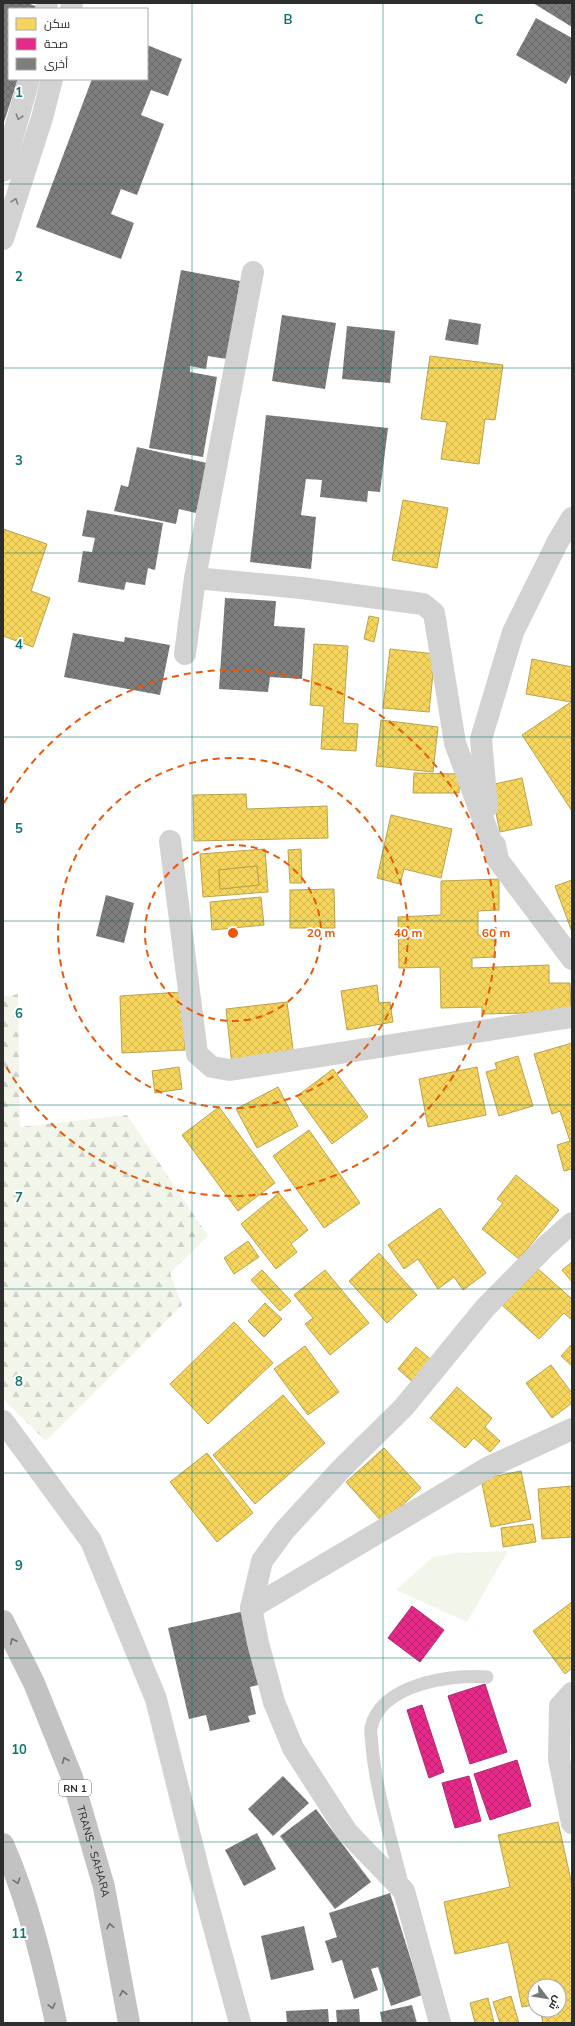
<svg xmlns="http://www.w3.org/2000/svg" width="575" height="2026" viewBox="0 0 575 2026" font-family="Mulish,Cairo,sans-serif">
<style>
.green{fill:#f2f5ea}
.forest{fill:url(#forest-firs)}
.homes{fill:url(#homes-cross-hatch);stroke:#baa34e;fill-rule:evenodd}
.health{fill:url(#health-cross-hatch);stroke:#af2a6e}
.building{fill:url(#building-cross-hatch)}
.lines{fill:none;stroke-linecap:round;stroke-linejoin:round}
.service{stroke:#d2d2d2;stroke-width:13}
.minor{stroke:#d2d2d2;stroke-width:22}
.tertiary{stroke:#d2d2d2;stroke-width:22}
.trunk{stroke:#c2c2c2;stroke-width:22}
.oneway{stroke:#808080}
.oneway2{stroke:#707070}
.grid{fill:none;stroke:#0f766e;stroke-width:1;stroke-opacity:0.55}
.ring{fill:none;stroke:#e8590c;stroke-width:2;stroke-dasharray:7 5}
.labels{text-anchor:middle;stroke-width:4;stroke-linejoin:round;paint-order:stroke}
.shield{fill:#fff;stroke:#6c6c6c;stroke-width:1}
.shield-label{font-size:10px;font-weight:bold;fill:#2d2d2d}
.street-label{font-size:11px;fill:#2d2d2d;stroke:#fff}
.grid-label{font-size:13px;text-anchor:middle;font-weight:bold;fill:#0f766e;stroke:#fff;stroke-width:4;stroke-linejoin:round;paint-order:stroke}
.centre{fill:#e8590c;stroke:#fff;stroke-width:2}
.ring-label{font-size:12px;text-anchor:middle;font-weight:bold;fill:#e8590c;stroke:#fff;stroke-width:4;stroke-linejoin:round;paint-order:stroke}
</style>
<defs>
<pattern id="forest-firs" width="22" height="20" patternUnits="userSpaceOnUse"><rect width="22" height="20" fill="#f2f5ea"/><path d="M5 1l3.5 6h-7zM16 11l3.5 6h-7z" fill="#d0d2c9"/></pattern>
<pattern id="homes-cross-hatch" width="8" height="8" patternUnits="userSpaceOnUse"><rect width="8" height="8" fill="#f6d55c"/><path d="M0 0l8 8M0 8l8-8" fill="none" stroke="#d3b750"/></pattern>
<pattern id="health-cross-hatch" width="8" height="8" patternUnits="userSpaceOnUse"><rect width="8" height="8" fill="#e7298a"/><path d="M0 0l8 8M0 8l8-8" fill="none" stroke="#bc2471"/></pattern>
<pattern id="building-cross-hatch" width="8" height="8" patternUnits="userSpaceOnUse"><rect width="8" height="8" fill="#7e7e7e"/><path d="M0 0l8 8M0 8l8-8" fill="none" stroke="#686868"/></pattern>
</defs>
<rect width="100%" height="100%" fill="#fff"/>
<polygon class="green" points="508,1551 467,1622 396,1590 433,1557 456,1553"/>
<polygon class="forest" points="18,994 20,1127 127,1115 208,1236 170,1273 182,1305 46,1441 3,1399 3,997"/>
<g class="homes">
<polygon points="430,356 503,365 495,420 485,419 479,464 441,459 447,422 421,419"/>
<polygon points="403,500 448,508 437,568 392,560"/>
<polygon points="3,529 47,544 31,591 50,598 33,647 3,636"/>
<polygon points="369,616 379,618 374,642 364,639"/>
<polygon points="314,644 348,646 343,723 358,724 356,751 321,749 324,706 310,705"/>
<polygon points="390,649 435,654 429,712 383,708"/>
<polygon points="532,659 572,667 571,702 526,694"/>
<polygon points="571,702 572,703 572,811 522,735"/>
<polygon points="381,720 438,727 433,772 376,766"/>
<polygon points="414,773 460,774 459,793 413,793"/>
<polygon points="522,778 532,825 500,832 490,785"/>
<polygon points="246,794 247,809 327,806 328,838 194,841 193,795"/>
<polygon points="391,815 452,829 441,878 404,869 400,884 377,878"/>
<path d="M265 849 268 892 203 897 200 854ZM257 866 259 885 220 889 219 870Z"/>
<polygon points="301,849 302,883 290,883 288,850"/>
<polygon points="257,866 259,885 220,889 219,870"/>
<polygon points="499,879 499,910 478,911 478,935 494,935 495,957 472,958 472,968 549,965 549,983 570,983 571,1012 482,1014 482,1007 441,1008 440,967 399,968 398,917 441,915 441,881"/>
<polygon points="572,880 572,932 555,886"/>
<polygon points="334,889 335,928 290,928 290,890"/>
<polygon points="261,897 264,925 212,930 210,902"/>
<polygon points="377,985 379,1003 390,1002 393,1022 347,1030 341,991"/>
<polygon points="182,992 185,1050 122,1053 120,996"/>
<polygon points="287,1002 294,1057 232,1065 226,1009"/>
<polygon points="572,1043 572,1169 564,1171 557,1145 570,1141 560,1111 552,1114 534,1054"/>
<polygon points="518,1056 533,1106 499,1116 486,1072 497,1069 495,1063"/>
<polygon points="179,1067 182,1089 155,1093 152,1071"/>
<polygon points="477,1067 486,1115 428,1127 419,1079"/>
<polygon points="333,1069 368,1117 332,1144 297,1096"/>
<polygon points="278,1087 298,1126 257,1148 236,1109"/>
<polygon points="219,1107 275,1183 238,1211 182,1135"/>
<polygon points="309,1130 360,1203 324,1228 273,1156"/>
<polygon points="516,1175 559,1210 519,1259 482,1229 503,1203 497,1199"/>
<polygon points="279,1193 308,1230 291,1244 297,1252 276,1269 241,1224"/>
<polygon points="440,1208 486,1273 463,1290 454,1277 438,1289 418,1259 404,1269 388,1245"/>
<polygon points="248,1241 259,1257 234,1274 224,1258"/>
<polygon points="379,1253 417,1295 387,1323 349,1281"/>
<polygon points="572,1262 572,1282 562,1270"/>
<polygon points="536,1267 572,1299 572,1320 564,1313 539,1339 502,1305"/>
<polygon points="262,1270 291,1301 280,1311 251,1280"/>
<polygon points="325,1270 369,1323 330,1355 305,1324 313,1318 294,1295"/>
<polygon points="265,1303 282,1319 264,1337 248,1321"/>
<polygon points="234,1322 273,1363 208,1424 170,1384"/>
<polygon points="572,1344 572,1366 561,1356"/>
<polygon points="305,1346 339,1392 308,1415 274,1369"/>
<polygon points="416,1347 434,1362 415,1384 398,1369"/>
<polygon points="551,1365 572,1393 572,1403 552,1418 526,1383"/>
<polygon points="457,1387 492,1418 485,1427 500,1441 490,1452 474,1438 465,1448 430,1418"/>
<polygon points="283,1395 325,1443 255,1504 213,1455"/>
<polygon points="384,1448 421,1488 383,1523 346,1482"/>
<polygon points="207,1453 253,1513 217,1542 170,1482"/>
<polygon points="521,1471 531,1519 491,1527 481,1479"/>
<polygon points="572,1486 572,1537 542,1539 538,1489"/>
<polygon points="533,1524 536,1542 503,1547 501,1528"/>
<polygon points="572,1602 572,1668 565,1674 533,1631"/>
<polygon points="558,1822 572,1885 572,2023 543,2023 540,2010 559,2010 559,1986 535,1986 535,2005 522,2007 508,1942 455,1954 444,1902 510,1887 498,1835"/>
<polygon points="511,1996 519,2023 500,2023 493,2002"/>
<polygon points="488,1998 494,2023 475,2023 470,2003"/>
</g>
<g class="health">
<polygon points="412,1606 444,1630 420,1662 388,1638"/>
<polygon points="485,1684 507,1752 470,1764 448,1696"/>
<polygon points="422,1705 444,1772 429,1778 407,1710"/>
<polygon points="517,1760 531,1806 490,1820 474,1774"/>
<polygon points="469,1776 481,1821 455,1828 442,1783"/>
</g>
<g class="building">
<polygon points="3,3 27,3 41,8 41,9 9,9 9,79 18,79 3,125"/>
<polygon points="533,3 572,3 572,27"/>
<polygon points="536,18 572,38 572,73 566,84 516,55"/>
<polygon points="147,45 182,59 168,96 151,90 141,115 164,124 137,195 121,189 111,214 134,223 121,259 36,227 92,79 147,79"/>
<polygon points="181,270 240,281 227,359 208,356 206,369 190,366 190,372 217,377 203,457 149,448"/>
<polygon points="282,315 336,323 325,389 272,381"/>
<polygon points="449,319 481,324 478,345 445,340"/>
<polygon points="347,326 395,331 390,383 342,379"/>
<polygon points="266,415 388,428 380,492 368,491 367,502 320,497 322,480 306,479 301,515 316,517 311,569 250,562"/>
<polygon points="137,447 207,463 196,513 179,509 176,524 114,511 121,485 128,487"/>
<polygon points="87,510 163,523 155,570 148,568 145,585 126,582 124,590 78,582 83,551 92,552 95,538 82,536"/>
<polygon points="225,598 276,601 274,626 305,628 302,679 270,677 268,692 219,689"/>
<polygon points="73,633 124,642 125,637 170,645 160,695 64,677"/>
<polygon points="106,895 134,903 124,943 96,936"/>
<polygon points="249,1610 265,1683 250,1687 256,1714 248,1716 250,1722 210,1731 206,1715 189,1719 168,1628"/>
<polygon points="283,1776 309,1803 273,1836 248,1809"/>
<polygon points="316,1809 371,1882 335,1909 280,1836"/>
<polygon points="257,1833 276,1869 244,1886 225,1850"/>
<polygon points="390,1893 422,1995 391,2006 378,1967 371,1969 378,1990 354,1999 342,1960 332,1963 325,1941 337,1937 329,1913"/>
<polygon points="304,1926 314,1970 271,1980 261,1936"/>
<polygon points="412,2005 417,2023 382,2023 380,2012"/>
<polygon points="328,2009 329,2023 287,2023 286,2011"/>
<polygon points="359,2009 360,2023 337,2023 336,2010"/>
</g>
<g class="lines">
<path class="service" d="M403 1888C392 1841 376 1793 372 1746 372 1740 370 1733 371 1728 380 1684 451 1674 487 1677"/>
<g class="minor">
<polyline points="195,578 301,588 423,604 434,613 455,743 498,860"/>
<polyline points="185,654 195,578 253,272"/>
<polyline points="487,807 481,739 513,632 557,543 572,518"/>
<polyline points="170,841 197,1054 212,1067 230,1070 572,1017"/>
<polyline points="495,845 498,860 572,959"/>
<polyline points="3,1421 91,1541 156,1699 199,1872 240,2023"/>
<polyline points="251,1608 489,1467 572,1429"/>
<polyline points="572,1693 560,1706 559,1759 572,1823"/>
<polyline points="440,2023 404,1891 347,1832 293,1748 274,1702 258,1643 251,1608 262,1561 284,1531 343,1467 404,1407 485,1308 546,1246 572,1223"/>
</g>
<g class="tertiary">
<polyline points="46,9 47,3"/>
<polyline points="71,9 72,3"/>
<polyline points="3,171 29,79"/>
<polyline points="3,239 42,118 52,79"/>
</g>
<g class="trunk">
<path id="s1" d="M3 1621 34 1683 72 1777 104 1887 129 2023"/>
<path d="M3 1844C28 1901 43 1963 56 2023"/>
</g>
</g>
<defs><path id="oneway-chevron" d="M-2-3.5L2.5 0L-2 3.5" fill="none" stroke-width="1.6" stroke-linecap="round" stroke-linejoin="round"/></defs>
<g class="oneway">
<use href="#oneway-chevron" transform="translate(19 117) rotate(106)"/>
<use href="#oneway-chevron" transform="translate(15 201) rotate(-72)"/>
</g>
<g class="oneway2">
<use href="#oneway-chevron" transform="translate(13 1641) rotate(-116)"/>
<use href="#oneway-chevron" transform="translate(65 1760) rotate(-112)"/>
<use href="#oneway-chevron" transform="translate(17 1881) rotate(72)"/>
<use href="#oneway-chevron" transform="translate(110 1926) rotate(-100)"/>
<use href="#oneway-chevron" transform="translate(123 1993) rotate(-102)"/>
<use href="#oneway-chevron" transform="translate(52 2006) rotate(76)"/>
</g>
<path class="grid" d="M192 3V2023M383 3V2023M3 184H572M3 368H572M3 553H572M3 737H572M3 921H572M3 1105H572M3 1289H572M3 1473H572M3 1658H572M3 1842H572"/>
<g class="ring">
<circle cx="233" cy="933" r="88"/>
<circle cx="233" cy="933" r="175"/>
<path d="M4 803A263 263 0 1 1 4 1063"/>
</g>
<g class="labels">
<rect class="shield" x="59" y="1780" width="32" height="16" rx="3"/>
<g class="shield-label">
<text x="75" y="1792">RN 1</text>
</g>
<g class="street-label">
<text dy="4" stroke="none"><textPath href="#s1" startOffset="248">TRANS - SAHARA</textPath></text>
</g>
</g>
<g class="grid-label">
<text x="288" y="24">B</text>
<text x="479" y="24">C</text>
<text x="19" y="97">1</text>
<text x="19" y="281">2</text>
<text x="19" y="465">3</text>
<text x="19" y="649">4</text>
<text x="19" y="833">5</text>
<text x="19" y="1018">6</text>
<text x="19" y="1202">7</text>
<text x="19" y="1386">8</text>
<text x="19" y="1570">9</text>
<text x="19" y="1754">10</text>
<text x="19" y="1938">11</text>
</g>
<circle cx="233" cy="933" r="6" class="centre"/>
<g class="ring-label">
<text x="321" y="937">20 m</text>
<text x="408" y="937">40 m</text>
<text x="496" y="937">60 m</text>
</g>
<rect width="575" height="2026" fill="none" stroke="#2d2d2d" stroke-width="8"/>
<rect x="8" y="8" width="140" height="72" fill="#ffffff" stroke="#ababab"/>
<rect x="16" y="18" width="20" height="12" fill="#f6d55c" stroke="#ababab"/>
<text x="44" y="28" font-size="12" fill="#2d2d2d">سكن</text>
<rect x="16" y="38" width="20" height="12" fill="#e7298a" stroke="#ababab"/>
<text x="44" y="48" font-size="12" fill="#2d2d2d">صحة</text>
<rect x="16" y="58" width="20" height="12" fill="#7e7e7e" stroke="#ababab"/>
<text x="44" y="68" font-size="12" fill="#2d2d2d">أخرى</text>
<g transform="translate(547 1998) rotate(121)"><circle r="19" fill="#ffffff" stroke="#ababab"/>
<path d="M0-3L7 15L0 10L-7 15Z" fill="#767676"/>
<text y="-6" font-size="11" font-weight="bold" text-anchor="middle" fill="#2d2d2d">ش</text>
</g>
</svg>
